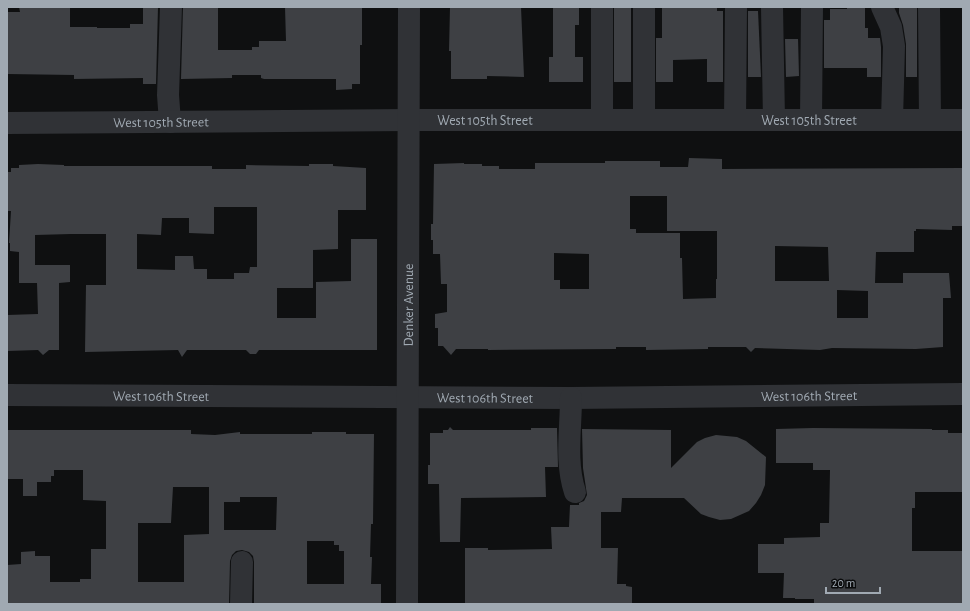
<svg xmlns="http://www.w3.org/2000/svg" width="970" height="611" viewBox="0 0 970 611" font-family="'Alegreya Sans',sans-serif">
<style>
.building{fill:#3e4044;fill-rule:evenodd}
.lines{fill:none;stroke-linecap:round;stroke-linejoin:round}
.minor{stroke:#303236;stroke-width:22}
.labels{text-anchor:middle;stroke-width:4;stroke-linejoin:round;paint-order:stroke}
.street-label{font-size:14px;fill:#a0a9b2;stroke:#0a0b0c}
</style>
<rect width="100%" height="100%" fill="#0f1011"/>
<g class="building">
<polygon points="19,7 70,7 70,27 97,27 97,28 130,28 130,24 143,24 143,7 158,7 156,84 143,84 143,78 74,79 74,75 7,74 8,12 20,12"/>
<polygon points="183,7 218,7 218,50 252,50 252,47 259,47 259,41 286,41 285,7 362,7 362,45 360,45 360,84 352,84 352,89 336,90 336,79 264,79 261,78 261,75 232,75 232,78 181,79"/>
<polygon points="450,7 521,7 524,77 487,76 487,79 451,79 451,51 449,51"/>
<polygon points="553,7 579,7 579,25 575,25 575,57 583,57 583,82 549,82 549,57 553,57"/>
<rect x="614" y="7" width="17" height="75"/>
<polygon points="662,7 717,7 717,11 723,11 723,82 707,82 707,59 673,60 673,82 656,82 656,38 662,38"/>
<polygon points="847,7 865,7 865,28 868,28 868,38 880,38 881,47 881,77 867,77 867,68 824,68 824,20 830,20 830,9 847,9"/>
<polygon points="899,7 917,7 917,77 906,77 906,44 903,25 899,13"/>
<polygon points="748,11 758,11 761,77 748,77"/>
<polygon points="798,38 799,76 786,77 785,39 798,39"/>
<path d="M689 158 722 159V169L963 168V226H952V230L916 229V231H914V252H876L875 283H903V273H949L951 298H943V347L916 349 832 348 820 350 755 348 751 352 746 347H708V349L646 350V347H616V349L488 350V349H456L451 355 443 346H438V328H435V314L447 312V284H441L440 254H433V240H431V224H433L434 164 464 163V164H482V166H499V169H535V163H605V161H660V167H688ZM630 196H667V231H717V279H716V298L683 299 682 258H680V233H636V229H630ZM775 246 828 247 829 281H775ZM554 253 589 254V289H560V280H554ZM837 290 868 291V318H837Z"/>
<path d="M38 164 64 165V166H212V169H246V165L309 166V164H333V166L366 168V210H338V249L313 250V288H277V318H316V282L351 281V239H377V350H259L256 354H250L246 350H187L182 357 178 350 85 352 86 285H106V234H71L35 235V265H70V282L59 283V350H49L43 355 38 350 7 351V315L38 314 37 283H19V252L10 251V243H9L11 211H7V172H11V168H19V165ZM214 207H257V267H250L249 273H234V279H207V269H194L193 256H175V270L137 269V234L161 235 162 218H189V233L214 234Z"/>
<polygon points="450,427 453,430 531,430 531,428 557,428 558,467 545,467 546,497 461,498 460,542 440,542 439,484 428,484 428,465 430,465 430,433 443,433 443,430 448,430"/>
<polygon points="813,428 932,429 932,430 948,430 948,433 963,433 963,492 915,492 915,508 912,508 912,551 963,551 963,604 814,604 814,599 795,599 795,598 783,598 784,573 758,573 758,544 784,544 784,538 820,537 820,523 829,523 830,470 813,470 813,463 776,463 776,429"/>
<polygon points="582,429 671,430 671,468 697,442 705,438 716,435 737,437 746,441 766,457 765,485 761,495 756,503 749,511 731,519 720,520 709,517 701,514 684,498 622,498 621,512 601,512 601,548 618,548 617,584 626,584 626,586 632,587 632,604 465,604 465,548 488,548 488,550 552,549 551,527 569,527 570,505 579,505 579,503 584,501 587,495 583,468"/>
<path d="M7 430H191V434L215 435 240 432V434H312V432H346V434H374L373 524H371L370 557H372L371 584H381V604H254V562L253 556 249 552 242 550 236 551 232 555 230 561 229 604H7V565L21 564V552L35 551V556H50V582H80V579H91V549H106V501L83 500V470H54V476H51V482H37V496H23V479H7ZM173 487H209V534L184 535V582H138V523H171ZM240 497H277L276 530H224V502H240ZM307 541H334V545H339V551H344V584H307Z"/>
</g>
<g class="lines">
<g class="minor">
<polyline points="644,7 644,120"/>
<polyline points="772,7 774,120"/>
<polyline points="882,7 891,27 894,46 892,120"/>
<polyline points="929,7 930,120"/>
<polyline points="602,120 602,7"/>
<polyline points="735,120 736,7"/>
<polyline points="811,120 812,7"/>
<polyline points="170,122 168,95 171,7"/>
<path id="s1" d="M7 123 409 120H963"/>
<path id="s2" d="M7 395 571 398 963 394"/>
<path d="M571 398C571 429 565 462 575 492"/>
<polyline points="241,604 242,562"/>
<path id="s3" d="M407 604 409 7"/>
</g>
</g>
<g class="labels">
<g class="street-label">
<text dy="5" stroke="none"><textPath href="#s1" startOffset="478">West 105th Street</textPath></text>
<text dy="5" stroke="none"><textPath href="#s1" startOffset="802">West 105th Street</textPath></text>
<text dy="5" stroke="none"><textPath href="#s1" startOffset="154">West 105th Street</textPath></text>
<text dy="5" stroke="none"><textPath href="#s3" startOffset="299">Denker Avenue</textPath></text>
<text dy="5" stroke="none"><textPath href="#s2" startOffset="802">West 106th Street</textPath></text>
<text dy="5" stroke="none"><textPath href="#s2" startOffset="154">West 106th Street</textPath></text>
<text dy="5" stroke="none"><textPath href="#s2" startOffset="478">West 106th Street</textPath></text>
</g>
</g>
<rect width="970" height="611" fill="none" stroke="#a0a9b2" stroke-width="16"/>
<path d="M826 587v6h54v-6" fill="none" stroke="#a0a9b2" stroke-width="2"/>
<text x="832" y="587" font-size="12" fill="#a0a9b2" stroke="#0a0b0c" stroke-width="3" paint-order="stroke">20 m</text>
</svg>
